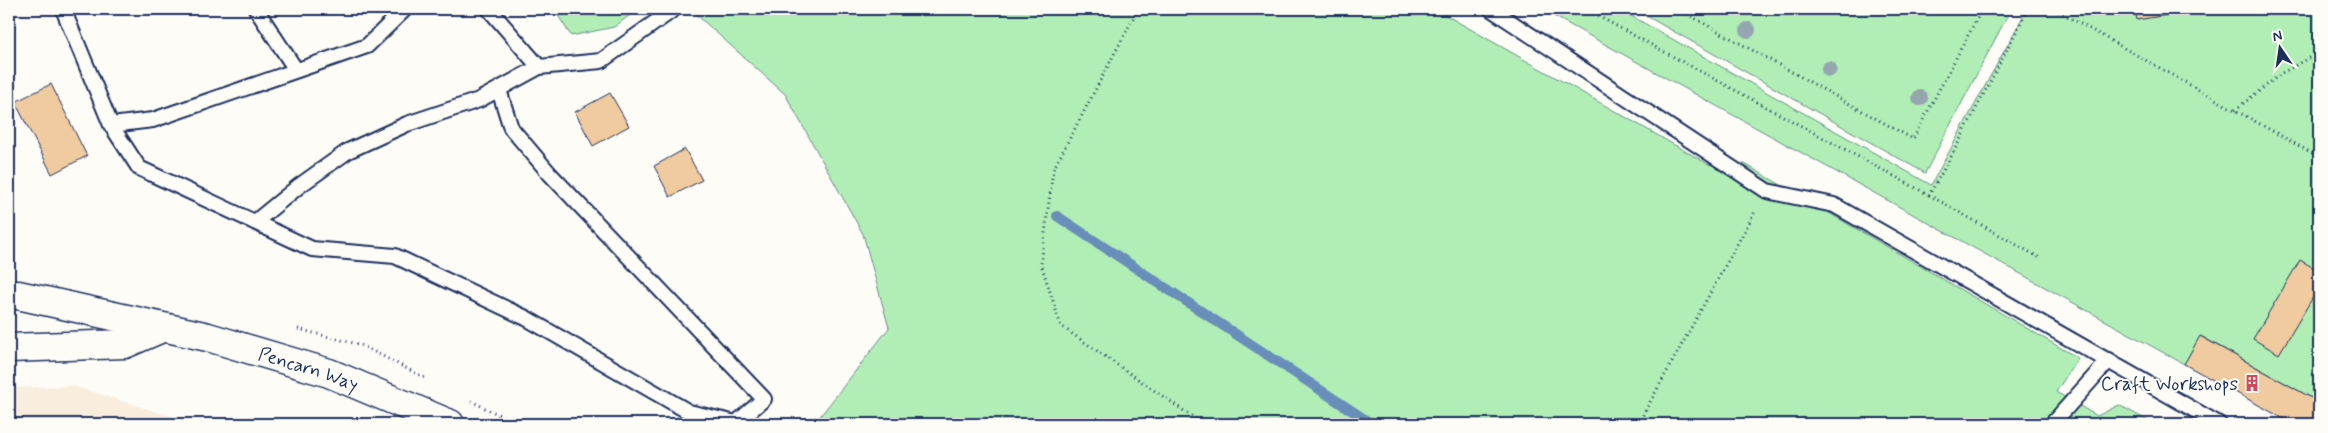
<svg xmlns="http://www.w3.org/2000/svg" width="2328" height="433" viewBox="0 0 2328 433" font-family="Mynerve,sans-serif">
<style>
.built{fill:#f9eddd}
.green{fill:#b0eeb5;stroke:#668e8a}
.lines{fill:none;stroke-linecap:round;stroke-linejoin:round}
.stream{stroke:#688eba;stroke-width:10}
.building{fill:#efcb9f;stroke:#1b2f5e}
.lane-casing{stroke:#1b2f5e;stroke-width:18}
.secondary-casing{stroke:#1b2f5e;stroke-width:31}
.path{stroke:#1b2f5e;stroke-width:3;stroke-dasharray:1 4;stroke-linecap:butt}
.lane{stroke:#fdfcf7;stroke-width:14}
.secondary{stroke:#fdfcf7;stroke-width:28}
.tree{fill:#95a6af}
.labels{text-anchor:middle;stroke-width:4;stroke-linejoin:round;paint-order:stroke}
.street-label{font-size:19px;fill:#1b2f5e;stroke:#fdfcf7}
.poi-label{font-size:19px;fill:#1b2f5e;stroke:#fdfcf7;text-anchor:end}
</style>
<rect width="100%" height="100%" fill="#fdfcf7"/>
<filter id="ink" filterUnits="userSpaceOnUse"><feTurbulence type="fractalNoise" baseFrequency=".02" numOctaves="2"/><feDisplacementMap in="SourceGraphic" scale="10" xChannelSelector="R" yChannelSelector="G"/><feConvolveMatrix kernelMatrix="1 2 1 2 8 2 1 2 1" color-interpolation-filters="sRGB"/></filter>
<g filter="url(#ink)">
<polygon class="built" points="73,386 197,424 9,424 9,388"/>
<g class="green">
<polygon points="554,9 638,9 614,27 571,36"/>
<polygon points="690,9 1435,9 1708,164 1745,164 2078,358 2056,392 2097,416 2119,405 2154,424 814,424 889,328 863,234 785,94"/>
<polygon points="1541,9 1619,9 1931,185 2027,9 2319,9 2319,402 2201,336 2184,364"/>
<polygon points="1634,9 2011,9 1925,173"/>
<polygon points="9,184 13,229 9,228"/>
</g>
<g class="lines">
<polyline class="stream" points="1057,216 1372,424"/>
</g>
<g class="building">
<polygon points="2135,9 2204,9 2137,20"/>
<polygon points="51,84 87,156 52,174 15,102"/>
<polygon points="610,93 629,126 593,146 575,112"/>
<polygon points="685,149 702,180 670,197 654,166"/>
<polygon points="2300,260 2319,271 2319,287 2279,354 2253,339"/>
<polygon points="2200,336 2319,402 2319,424 2293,424 2184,364"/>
</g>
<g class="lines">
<g class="lane-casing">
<g id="lane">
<polyline points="63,9 111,125 139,168 312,249 395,256 526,318 689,412 736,423 764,399 550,174 511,128 499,90"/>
<polyline points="256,9 296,70"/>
<polyline points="489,9 539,67"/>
<polyline points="1491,9 1767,191 1834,205 2219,424"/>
<polyline points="111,125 153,120 367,46 405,9"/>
<polyline points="255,222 299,186 348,151 407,124 479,100 539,67 601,61 674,9"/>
<polyline points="2052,424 2109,360"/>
</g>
</g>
<g class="secondary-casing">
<g id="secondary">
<path id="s1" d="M9 295H18L208 337 329 373 450 424"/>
<polyline points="9,348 125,344 162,328"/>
</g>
</g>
<g class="path">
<polyline points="1138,9 1053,170 1041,264 1061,326 1203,424"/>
<polyline points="1585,9 1929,195 1952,155 2028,9"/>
<polyline points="1678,9 1913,139 1982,9"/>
<polyline points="2054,9 2319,157"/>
<polyline points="2235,110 2282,73 2319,52"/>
<polyline points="1929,195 2040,258"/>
<polyline points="298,329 361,345 427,379"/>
<polyline points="471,401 518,424"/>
<polyline points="1638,424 1756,210"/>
</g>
<use href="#lane" class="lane"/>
<use href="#secondary" class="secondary"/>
</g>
<g class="tree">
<circle cx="1748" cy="30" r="8"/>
<circle cx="1829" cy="69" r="8"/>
<circle cx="1920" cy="98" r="8"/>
</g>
</g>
<defs>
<g id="building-bare" transform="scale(1.35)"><path d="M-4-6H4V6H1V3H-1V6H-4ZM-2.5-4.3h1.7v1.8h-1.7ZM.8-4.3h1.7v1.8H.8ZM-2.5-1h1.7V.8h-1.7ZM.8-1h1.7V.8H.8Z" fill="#d1495b" stroke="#fdfcf7" stroke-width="2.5" paint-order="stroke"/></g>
</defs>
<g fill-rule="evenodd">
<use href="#building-bare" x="2252" y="383"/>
</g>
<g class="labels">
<g class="street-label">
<text dy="7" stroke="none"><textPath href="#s1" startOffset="309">Pencarn Way</textPath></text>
</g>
<g class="poi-label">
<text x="2238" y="390">Craft Workshops</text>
</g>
</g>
<rect width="2328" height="433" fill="none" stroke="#fdfcf7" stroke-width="30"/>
<rect x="15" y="15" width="2298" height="403" fill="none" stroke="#1b2f5e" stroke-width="2" filter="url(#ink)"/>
<g transform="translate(2280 48) rotate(347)" stroke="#fdfcf7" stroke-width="4" paint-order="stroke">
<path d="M0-4L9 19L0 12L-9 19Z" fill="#1b2f5e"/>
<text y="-8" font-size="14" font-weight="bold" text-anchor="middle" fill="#1b2f5e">N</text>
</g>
</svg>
